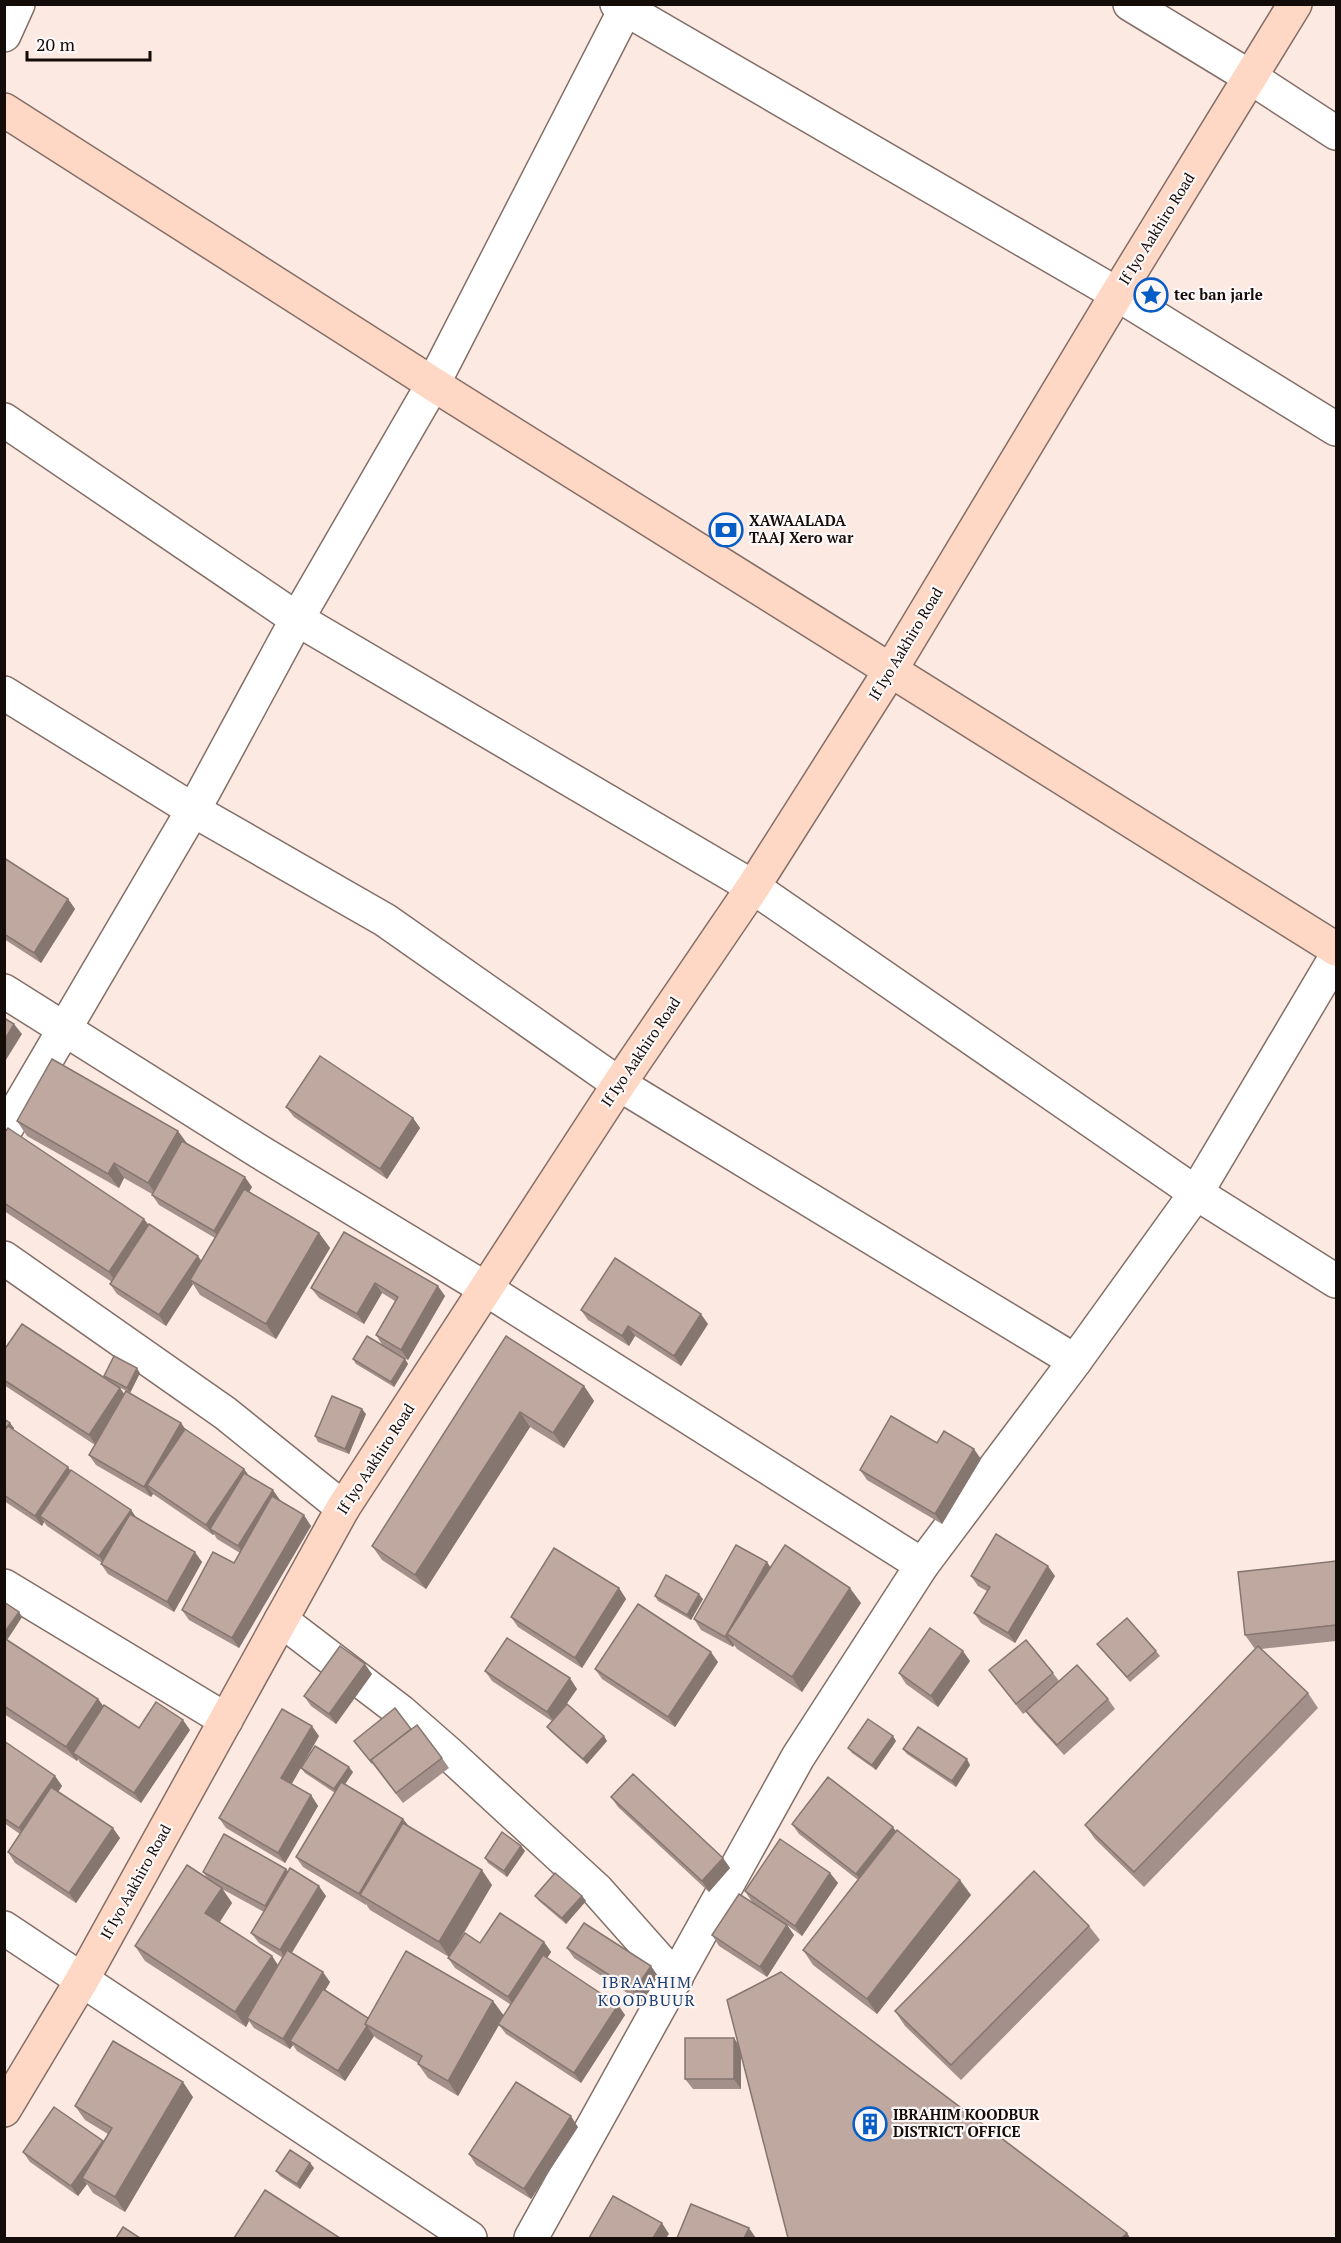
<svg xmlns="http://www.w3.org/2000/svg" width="1341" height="2243" viewBox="0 0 1341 2243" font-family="'PT Serif',serif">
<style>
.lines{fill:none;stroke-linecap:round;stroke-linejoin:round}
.street-casing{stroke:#836f67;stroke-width:36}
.secondary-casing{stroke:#836f67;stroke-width:36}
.street{stroke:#fff;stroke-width:33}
.secondary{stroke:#fed7c5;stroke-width:33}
.wall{fill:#a4908a;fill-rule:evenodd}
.shaded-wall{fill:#867670}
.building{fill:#bfa8a0;stroke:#867670;stroke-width:1.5}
.labels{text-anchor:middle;stroke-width:4.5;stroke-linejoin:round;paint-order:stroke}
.street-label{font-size:15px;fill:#130c09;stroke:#fef9f8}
.poi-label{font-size:15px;font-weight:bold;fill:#130c09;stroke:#fef9f8;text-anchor:start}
.neighbourhood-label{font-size:16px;letter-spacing:1.5px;fill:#193e72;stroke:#fef9f8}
</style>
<rect width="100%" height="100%" fill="#fce9e1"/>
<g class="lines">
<g class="street-casing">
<g id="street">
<polyline points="617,4 1117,294 1336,429"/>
<polyline points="1130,4 1250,77 1336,133"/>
<polyline points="4,35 18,4"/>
<polyline points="4,420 297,619 753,887 1196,1193 1336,1281"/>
<polyline points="4,693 193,810 385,920 619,1084 1075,1361"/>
<polyline points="4,991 260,1152 486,1289 922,1565"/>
<polyline points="4,1132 204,791 297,619 433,384 628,4"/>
<polyline points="4,1258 225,1413 343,1508"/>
<polyline points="4,1586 226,1720"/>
<polyline points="281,1620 400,1711 448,1753 597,1890 676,1979"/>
<polyline points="4,1928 470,2238"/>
<polyline points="531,2238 798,1757 922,1565 1075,1361 1196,1193 1336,957"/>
</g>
</g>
<g class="secondary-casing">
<g id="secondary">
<polyline points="4,110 433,384 1336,949"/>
<polyline points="4,2110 82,1980 343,1508 619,1084 753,887 890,671 1117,294 1295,4"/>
</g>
</g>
<use href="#street" class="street"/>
<use href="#secondary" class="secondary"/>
</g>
<g class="wall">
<polygon points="4,858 68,899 75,909 41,963 4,939"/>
<polygon points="286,1107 413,1118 420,1128 387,1179 294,1117"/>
<polygon points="17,1121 187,1144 252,1187 249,1192 319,1233 330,1248 276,1339 200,1295 193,1284 166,1326 117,1294 110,1284 112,1282 4,1211 4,1133 149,1225 201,1261 215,1238 159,1205 152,1195 152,1194 124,1178 119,1188 27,1136"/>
<polygon points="344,1232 445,1296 408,1360 385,1347 405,1359 408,1364 394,1387 356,1364 353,1359 383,1346 376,1335 395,1301 382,1293 364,1324 319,1298 311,1288"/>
<polygon points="581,1310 708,1324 681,1366 635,1336 629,1346 588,1320"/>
<polygon points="506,1336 584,1386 594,1401 564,1448 530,1427 426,1589 382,1560 372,1546"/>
<polygon points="4,1350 106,1379 104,1376 140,1373 130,1393 117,1386 120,1388 124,1394 181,1423 185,1429 244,1469 249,1476 311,1526 239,1648 189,1620 182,1610 234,1563 240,1553 217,1539 214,1534 213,1535 153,1494 151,1497 96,1465 89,1455 95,1445 4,1385"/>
<polygon points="366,1414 349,1454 318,1442 315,1436"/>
<polygon points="4,1419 14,1428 13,1430 70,1471 131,1510 136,1518 202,1562 174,1612 108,1574 101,1564 102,1563 47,1526 44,1522 42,1526 4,1501"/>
<polygon points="937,1443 981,1459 942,1524 867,1480 860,1470"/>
<polygon points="1336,1561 1336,1641 1261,1649 1308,1693 1318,1708 1144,1887 1095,1839 1085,1825 1255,1649 1245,1635"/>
<polygon points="767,1562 770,1567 861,1603 802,1692 737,1649 734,1645 733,1647 701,1630 694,1619"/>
<polygon points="971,1576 1055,1576 1015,1643 981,1623 974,1613 987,1591 978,1586"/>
<polygon points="619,1588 626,1599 582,1668 518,1627 511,1617"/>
<polygon points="655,1596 703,1599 691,1620 658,1601"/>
<polygon points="4,1602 19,1612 22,1617 7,1640 98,1699 104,1707 139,1728 190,1730 141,1803 80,1763 78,1759 77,1761 4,1714"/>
<polygon points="1097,1644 1156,1651 1160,1656 1130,1682"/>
<polygon points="970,1661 938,1707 906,1684 899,1673"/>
<polygon points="718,1662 675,1727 602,1679 595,1669"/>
<polygon points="989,1670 1053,1673 1059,1681 1108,1699 1115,1709 1064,1755 1033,1721 1026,1712 1023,1714"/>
<polygon points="485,1671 577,1689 563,1709 607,1741 587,1764 551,1732 547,1727 552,1721 492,1681"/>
<polygon points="372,1674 336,1724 311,1706 304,1696"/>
<polygon points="411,1729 442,1758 449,1768 403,1803 375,1767 358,1746"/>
<polygon points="319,1736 291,1784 311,1795 318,1806 285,1863 226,1828 219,1818"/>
<polygon points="4,1741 55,1776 62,1786 58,1792 120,1838 76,1903 15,1863 8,1852 20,1834 4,1823"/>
<polygon points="896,1741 876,1770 852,1753 848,1748"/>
<polygon points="903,1749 970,1765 956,1787 907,1754"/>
<path d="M301 1768 353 1772 345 1784 403 1819 409 1827 492 1885 457 1945 480 1943 544 1942 551 1952 547 1958 618 2005 625 2015 581 2083 506 2034 499 2025 458 2096 428 2078 418 2064V2063L376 2038 374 2036 345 2081 297 2051 293 2045 290 2049 254 2028 249 2021 246 2027 145 1961 135 1946 208 1879 203 1872 286 1869 288 1872 326 1896 292 1953 330 1982 325 1990 368 2018 493 2001 504 2016 511 2005 455 1968 448 1958 449 1957 370 1910 366 1904V1905L303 1867 296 1857 335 1793 305 1773ZM222 1889 264 1912 251 1933 259 1943 283 1958 278 1966 272 1956 219 1922 232 1903Z"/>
<polygon points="611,1797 723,1858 730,1868 709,1892 618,1807"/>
<polygon points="792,1824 896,1832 971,1895 877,2014 813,1965 803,1950 858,1880 799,1834"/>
<polygon points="521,1846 525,1851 507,1877 488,1863 485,1858"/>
<polygon points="830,1873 838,1883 802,1936 787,1925 794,1935 767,1977 719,1946 712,1935 752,1902 745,1891"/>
<polygon points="535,1896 582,1896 586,1901 566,1924 539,1901"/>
<polygon points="1089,1926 1100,1940 961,2080 905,2026 895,2011"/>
<polygon points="567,1948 658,1976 641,2002 574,1958"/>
<polygon points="738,2044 1127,2233 1130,2238 788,2238 741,2055 741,2089 693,2089 685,2079"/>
<polygon points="193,2097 125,2212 93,2193 87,2184 78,2196 30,2162 23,2152 104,2142 108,2134 85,2120 75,2106"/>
<polygon points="578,2127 531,2199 476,2165 469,2154"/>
<polygon points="310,2163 314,2168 300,2189 280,2176 276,2171"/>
</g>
<g class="shaded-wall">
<polygon points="68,899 75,909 41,963 34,953"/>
<polygon points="14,1024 22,1034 4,1063 4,1041"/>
<polygon points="413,1118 420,1128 387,1179 380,1169"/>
<polygon points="178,1131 189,1146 159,1198 148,1183"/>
<polygon points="114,1163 124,1178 119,1188 108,1174"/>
<polygon points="245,1177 252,1187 221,1241 214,1231"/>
<polygon points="144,1219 155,1233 119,1287 109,1272"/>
<polygon points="319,1233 330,1248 276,1339 266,1324"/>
<polygon points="198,1256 205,1266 190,1280 193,1284 166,1326 159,1315"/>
<polygon points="375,1283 382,1293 364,1324 357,1314"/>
<polygon points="438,1286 445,1296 408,1360 401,1350"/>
<polygon points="701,1314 708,1324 681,1366 674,1356"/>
<polygon points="628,1326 635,1336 629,1346 622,1336"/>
<polygon points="405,1359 408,1364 394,1387 391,1382"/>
<polygon points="137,1368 140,1373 130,1393 127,1388"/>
<polygon points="584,1386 594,1401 564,1448 553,1433"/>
<polygon points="120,1388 127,1398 96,1445 89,1435"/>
<polygon points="362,1409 366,1414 349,1454 345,1449"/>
<polygon points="520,1412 530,1427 426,1589 415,1575"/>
<polygon points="10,1423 14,1428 4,1445 4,1433"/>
<polygon points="181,1423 188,1433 147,1485 153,1494 151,1497 144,1487"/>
<polygon points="974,1449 981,1459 942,1524 935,1514"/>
<polygon points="68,1467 75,1477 40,1516 44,1522 42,1526 35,1516"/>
<polygon points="244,1469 251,1479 210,1529 214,1534 213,1535 206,1525"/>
<polygon points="273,1490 280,1500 245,1556 238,1546"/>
<polygon points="131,1510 138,1520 107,1566 99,1556"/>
<polygon points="304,1515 311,1526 239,1648 232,1638"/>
<polygon points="195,1552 202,1562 174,1612 167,1602"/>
<polygon points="767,1562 774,1573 727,1634"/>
<polygon points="1048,1566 1055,1576 1015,1643 1008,1633"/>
<polygon points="619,1588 626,1599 582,1668 575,1658"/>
<polygon points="850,1588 861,1603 802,1692 792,1677"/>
<polygon points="699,1594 703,1599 691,1620 687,1615"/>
<polygon points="19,1612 22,1617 5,1643 4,1633"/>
<polygon points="727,1635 734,1645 733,1647 725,1637"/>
<polygon points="963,1651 970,1661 938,1707 931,1696"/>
<polygon points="711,1652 718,1662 675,1727 668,1717"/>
<polygon points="365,1664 372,1674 336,1724 329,1714"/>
<polygon points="570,1678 577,1689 554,1722 547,1712"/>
<polygon points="98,1699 108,1713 73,1753 78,1759 77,1761 66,1747"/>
<polygon points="183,1720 190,1730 141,1803 134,1793"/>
<polygon points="312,1726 319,1736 289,1789 281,1778"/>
<polygon points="604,1736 607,1741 587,1764 583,1759"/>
<polygon points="893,1736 896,1741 876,1770 872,1765"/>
<polygon points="967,1759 970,1765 956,1787 952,1781"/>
<polygon points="349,1767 353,1772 338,1795 334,1789"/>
<polygon points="55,1776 62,1786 26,1838 19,1828"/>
<polygon points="311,1795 318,1806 285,1863 278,1853"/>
<polygon points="403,1819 411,1829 360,1895 366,1905 359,1894"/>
<polygon points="893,1827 900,1837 863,1884 856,1874"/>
<polygon points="113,1828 120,1838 76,1903 69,1893"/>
<polygon points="521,1846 525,1851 507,1877 504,1871"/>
<polygon points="723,1858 730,1868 709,1892 702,1881"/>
<polygon points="286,1869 294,1879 273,1917 265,1906"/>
<polygon points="482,1870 492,1885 449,1957 439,1942"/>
<polygon points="830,1873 838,1883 802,1936 795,1926"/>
<polygon points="960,1880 971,1895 877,2014 867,1999"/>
<polygon points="319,1886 326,1896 287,1960 280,1950"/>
<polygon points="222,1888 232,1903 216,1928 205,1913"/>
<polygon points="582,1896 586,1901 566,1924 562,1918"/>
<polygon points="787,1925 794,1935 767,1977 760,1967"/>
<polygon points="544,1942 551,1952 515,2008 508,1997"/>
<polygon points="272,1956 282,1971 247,2018 249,2021 246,2027 235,2012"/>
<polygon points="651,1966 658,1976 641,2002 634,1991"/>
<polygon points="323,1972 330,1982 294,2043 290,2041 293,2045 290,2049 283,2039"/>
<polygon points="493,2001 504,2016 458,2096 448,2081"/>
<polygon points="618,2005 625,2015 581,2083 574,2073"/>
<polygon points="367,2026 374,2036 345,2081 338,2071"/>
<polygon points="734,2038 741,2048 741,2089 734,2079"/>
<polygon points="183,2082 193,2097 125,2212 115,2197"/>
<polygon points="571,2116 578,2127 531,2199 524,2189"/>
<polygon points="103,2141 110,2151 82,2178 87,2184 78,2196 71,2186"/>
<polygon points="310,2163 314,2168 300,2189 297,2184"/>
<polygon points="662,2223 669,2234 666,2238 653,2238"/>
<polygon points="749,2228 756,2238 744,2238"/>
<polygon points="1127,2233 1130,2238 1122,2238"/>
</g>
<g class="building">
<polygon points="4,858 68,899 34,953 4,934"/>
<polygon points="4,1018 14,1024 4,1041"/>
<polygon points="320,1056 413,1118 380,1169 286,1107"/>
<polygon points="52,1059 178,1131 148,1183 114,1163 108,1174 17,1121"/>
<polygon points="8,1128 144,1219 109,1272 4,1203 4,1133"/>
<polygon points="182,1141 245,1177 214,1231 152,1195"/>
<polygon points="244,1189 319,1233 266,1324 190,1280"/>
<polygon points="149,1224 198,1256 159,1315 110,1284"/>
<polygon points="344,1232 438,1286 401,1350 376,1335 398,1297 375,1283 357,1314 311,1288"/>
<polygon points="615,1258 701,1314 674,1356 628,1326 622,1336 581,1310"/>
<polygon points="22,1324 120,1388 89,1435 4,1380 4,1350"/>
<polygon points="367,1336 405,1359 391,1382 353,1359"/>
<polygon points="506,1336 584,1386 553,1433 520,1412 415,1575 372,1546"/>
<polygon points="114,1356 137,1368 127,1388 104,1376"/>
<polygon points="126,1391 181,1423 144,1487 89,1455"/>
<polygon points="332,1396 362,1409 345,1449 315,1436"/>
<polygon points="891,1416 937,1443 944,1431 974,1449 935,1514 860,1470"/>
<polygon points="4,1419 10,1423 4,1431"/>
<polygon points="8,1426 68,1467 35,1516 4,1495 4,1431"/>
<polygon points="185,1429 244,1469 206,1525 147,1485"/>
<polygon points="71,1470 131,1510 99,1556 40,1516"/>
<polygon points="244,1473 273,1490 238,1546 210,1529"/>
<polygon points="272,1496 304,1515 232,1638 182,1610 213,1552 234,1563"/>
<polygon points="130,1514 195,1552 167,1602 101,1564"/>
<polygon points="996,1534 1048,1566 1008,1633 974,1613 990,1587 971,1576"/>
<polygon points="736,1545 767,1562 725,1637 694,1619"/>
<polygon points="785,1545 850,1588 792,1677 727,1634"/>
<polygon points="554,1548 619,1588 575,1658 511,1617"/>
<polygon points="1336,1561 1336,1625 1245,1635 1238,1572"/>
<polygon points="666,1575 699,1594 687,1615 655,1596"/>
<polygon points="4,1602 19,1612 4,1633"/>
<polygon points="638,1604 711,1652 668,1717 595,1669"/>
<polygon points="1127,1618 1156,1651 1127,1677 1097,1644"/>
<polygon points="930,1628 963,1651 931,1696 899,1673"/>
<polygon points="4,1638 98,1699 66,1747 4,1706"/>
<polygon points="507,1638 570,1678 547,1712 485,1671"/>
<polygon points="1026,1640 1053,1673 1016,1704 989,1670"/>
<polygon points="340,1646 365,1664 329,1714 304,1696"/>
<polygon points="1258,1646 1308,1693 1134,1872 1085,1825"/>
<polygon points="1077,1665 1108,1699 1057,1745 1026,1711"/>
<polygon points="156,1702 183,1720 134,1793 73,1753 104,1705 139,1728"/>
<polygon points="567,1704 604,1736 583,1759 547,1727"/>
<polygon points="395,1708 411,1729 371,1760 371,1762 354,1741"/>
<polygon points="282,1709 312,1726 281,1778 311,1795 278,1853 219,1818"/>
<polygon points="868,1719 893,1736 872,1765 848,1748"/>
<polygon points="417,1725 442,1758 396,1793 371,1760"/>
<polygon points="918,1727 967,1759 952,1781 903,1749"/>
<polygon points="4,1741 55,1776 19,1828 4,1818"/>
<polygon points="315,1746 349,1767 334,1789 301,1768"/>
<polygon points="633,1774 723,1858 702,1881 611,1797"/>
<polygon points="828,1777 893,1827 856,1874 792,1824"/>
<polygon points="341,1782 403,1819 359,1894 296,1857"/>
<polygon points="51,1787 113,1828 69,1893 8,1852"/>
<polygon points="403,1823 482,1870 439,1942 360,1895"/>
<polygon points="897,1830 960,1880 867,1999 803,1950"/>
<polygon points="502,1832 521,1846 504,1871 485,1858"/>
<polygon points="224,1834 286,1869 265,1906 203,1872"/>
<polygon points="780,1839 830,1873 795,1926 745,1891"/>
<polygon points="187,1865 222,1888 205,1913 272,1956 235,2012 135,1946"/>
<polygon points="290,1868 319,1886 280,1950 251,1933"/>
<polygon points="1034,1871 1089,1926 951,2065 895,2011"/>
<polygon points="555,1873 582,1896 562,1918 535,1896"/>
<polygon points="739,1894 787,1925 760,1967 712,1935"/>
<polygon points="500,1913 544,1942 508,1997 448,1958 465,1933 480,1943"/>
<polygon points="584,1923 651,1966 634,1991 567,1948"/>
<polygon points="287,1950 323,1972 283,2039 247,2018"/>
<polygon points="406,1951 493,2001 448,2081 418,2064 422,2056 365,2024"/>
<polygon points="543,1955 618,2005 574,2073 498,2024"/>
<polygon points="781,1972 1127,2233 1122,2238 788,2238 727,2000"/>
<polygon points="323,1989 368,2018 365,2024 367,2026 338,2071 290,2041"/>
<rect x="685" y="2038" width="49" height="41"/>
<polygon points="113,2041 183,2082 115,2197 82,2178 112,2128 75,2106"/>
<polygon points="516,2082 571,2116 524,2189 469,2154"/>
<polygon points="54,2107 103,2141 71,2186 23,2152"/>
<polygon points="290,2150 310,2163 297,2184 276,2171"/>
<polygon points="265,2190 340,2238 234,2238"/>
<polygon points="613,2196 662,2223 653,2238 589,2238"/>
<polygon points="691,2204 749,2228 744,2238 677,2238"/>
<polygon points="123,2227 140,2238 116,2238"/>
</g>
<defs>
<g id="sight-ring" transform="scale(1.725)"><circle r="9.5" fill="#fef9f8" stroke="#075dc6" stroke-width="1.5"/><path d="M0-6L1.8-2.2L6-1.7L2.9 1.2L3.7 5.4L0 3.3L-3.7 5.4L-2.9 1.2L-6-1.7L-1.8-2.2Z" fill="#075dc6"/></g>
<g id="bank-ring" transform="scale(1.725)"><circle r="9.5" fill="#fef9f8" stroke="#075dc6" stroke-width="1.5"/><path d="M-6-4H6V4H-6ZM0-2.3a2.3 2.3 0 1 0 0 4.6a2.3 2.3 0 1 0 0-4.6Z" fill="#075dc6"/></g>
<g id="building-ring" transform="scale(1.725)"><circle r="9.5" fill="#fef9f8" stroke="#075dc6" stroke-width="1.5"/><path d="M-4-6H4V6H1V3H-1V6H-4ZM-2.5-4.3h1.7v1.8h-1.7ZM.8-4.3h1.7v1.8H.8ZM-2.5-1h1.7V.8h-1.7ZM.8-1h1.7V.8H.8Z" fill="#075dc6"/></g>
</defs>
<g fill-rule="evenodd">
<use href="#sight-ring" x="1151" y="295"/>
<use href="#bank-ring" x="726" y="530"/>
<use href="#building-ring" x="870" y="2124"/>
</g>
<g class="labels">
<g class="street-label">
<text transform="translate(1157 229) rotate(-58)" y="5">If Iyo Aakhiro Road</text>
<text transform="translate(906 644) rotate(-59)" y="5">If Iyo Aakhiro Road</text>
<text transform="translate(641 1052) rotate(-56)" y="5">If Iyo Aakhiro Road</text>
<text transform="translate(376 1459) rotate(-57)" y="5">If Iyo Aakhiro Road</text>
<text transform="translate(136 1882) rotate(-61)" y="5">If Iyo Aakhiro Road</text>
</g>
<g class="poi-label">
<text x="1174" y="300">tec ban jarle</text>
<text x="749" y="526">XAWAALADA<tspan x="749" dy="17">TAAJ Xero war</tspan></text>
<text x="893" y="2120">IBRAHIM KOODBUR<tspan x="893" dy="17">DISTRICT OFFICE</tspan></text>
</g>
<g class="neighbourhood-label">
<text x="647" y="1988">IBRAAHIM<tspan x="647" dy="18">KOODBUUR</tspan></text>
</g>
</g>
<rect width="1341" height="2243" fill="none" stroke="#130c09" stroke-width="12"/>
<path d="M27 51v9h123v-9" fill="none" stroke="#130c09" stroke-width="3"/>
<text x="36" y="51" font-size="18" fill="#130c09" stroke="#fef9f8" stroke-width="4.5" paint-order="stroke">20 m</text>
</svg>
